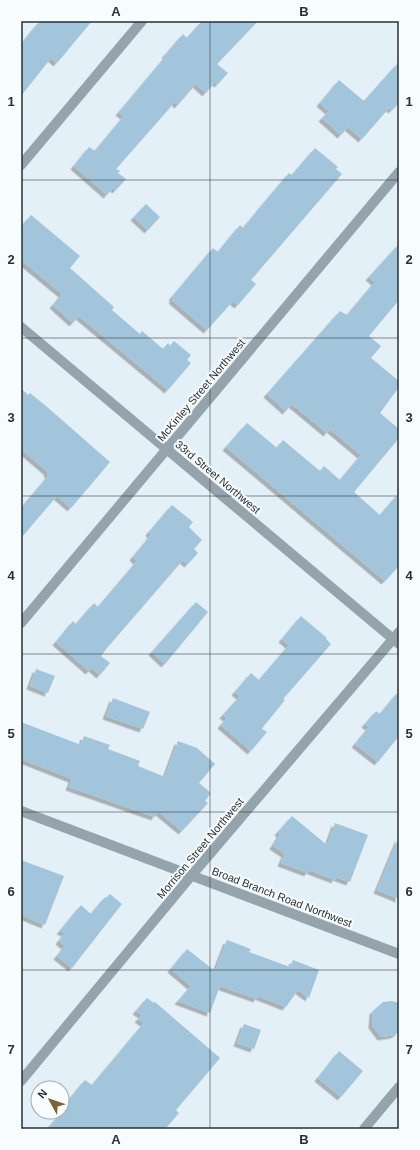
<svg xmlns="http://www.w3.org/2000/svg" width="420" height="1150" viewBox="0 0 420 1150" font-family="Helvetica,sans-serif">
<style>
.building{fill:#a2c5db;filter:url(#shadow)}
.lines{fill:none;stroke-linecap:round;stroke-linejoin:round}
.minor{stroke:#95a3ad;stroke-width:10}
.grid{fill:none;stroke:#2b2f32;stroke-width:1;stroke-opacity:0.55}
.labels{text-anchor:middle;stroke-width:4;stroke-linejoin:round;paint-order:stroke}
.street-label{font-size:11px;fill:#2b2f32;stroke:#f7fcff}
.neatline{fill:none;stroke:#2b2f32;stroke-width:1.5}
.grid-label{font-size:13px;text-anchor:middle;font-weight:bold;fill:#2b2f32}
</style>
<defs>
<filter id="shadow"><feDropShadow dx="-3.5" dy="3.5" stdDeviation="0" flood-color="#0004"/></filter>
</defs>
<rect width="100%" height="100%" fill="#e4f0f7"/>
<g class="building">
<polygon points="40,21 92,21 57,63 51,58 21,96 21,44"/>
<polygon points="202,21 258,21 217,64 228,73 218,84 215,82 206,93 196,84 178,105 175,102 116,169 120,171 118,173 126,179 116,190 113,188 107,195 74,166 89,147 95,151 124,116 119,112 166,56 165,55 183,34 187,38"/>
<polygon points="399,62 399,103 392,110 389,108 362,139 348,127 341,135 322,118 329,111 320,103 339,80 364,101"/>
<polygon points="315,148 338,167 336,169 342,174 251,280 256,284 238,305 233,301 207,330 172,300 174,298 172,297 213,248 218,252 240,225 243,228 289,173 292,175"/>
<polygon points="146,204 160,217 148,230 134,217"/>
<polygon points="31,215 80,256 70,268 114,307 112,310 140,334 142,331 163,349 168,343 170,346 174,341 191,355 187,360 191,363 168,390 79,316 73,323 53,305 62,294 21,260 21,227"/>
<polygon points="399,244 399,300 369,336 381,346 371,358 399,381 399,387 380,413 399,429 399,438 354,492 380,515 399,493 399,566 385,581 226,447 247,423 277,448 283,440 320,471 324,466 340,480 361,455 330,429 327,433 292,404 286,411 267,394 340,311 347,315 374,283 374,281 369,277"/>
<polygon points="21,388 28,395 30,393 46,406 110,462 71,508 57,496 21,538 21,508 49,475 47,474 48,472 21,449"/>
<polygon points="172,505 193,522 189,527 202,540 194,549 198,553 188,564 183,560 107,648 101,656 110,663 100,675 92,668 89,671 56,642 73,621 76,624 94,603 98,607 137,561 133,557 151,535 149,532"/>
<polygon points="196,602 208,612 165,664 152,652"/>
<polygon points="301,616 327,638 326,639 331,644 283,699 285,700 263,727 262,729 267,732 251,751 221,725 227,718 223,715 240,696 235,692 251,673 259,680 289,645 282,639"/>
<polygon points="36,669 55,676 48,693 30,686"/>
<polygon points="399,691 399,736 378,762 355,744 369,727 365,724 376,711 380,714"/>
<polygon points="113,698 150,712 143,729 106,716"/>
<polygon points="21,722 81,745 84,736 110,745 108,749 140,761 138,766 165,777 178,741 197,748 215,764 199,783 211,793 205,801 208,803 182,831 158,811 155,817 69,787 72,779 21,759"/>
<polygon points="292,816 327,845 335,823 368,835 350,882 336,877 335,880 309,870 308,873 281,863 285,854 273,846 280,834 278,832"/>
<polygon points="399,837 399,899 377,890"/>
<polygon points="21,860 64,876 45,925 21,915"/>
<polygon points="110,894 122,904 72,968 57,956 65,946 59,941 65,933 60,931 81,905 91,914 105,897 106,898"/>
<polygon points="227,940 251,949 249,952 290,967 293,960 319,970 309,998 298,990 286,1007 258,996 257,999 220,986 210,1013 178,1001 191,986 171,969 187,949 215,971"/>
<polygon points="147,998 154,1003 155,1002 220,1058 176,1110 179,1113 165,1129 47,1129 62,1112 66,1103 85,1080 92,1085 144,1023 138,1019 142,1015 136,1011"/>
<polygon points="392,1001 399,1003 399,1032 394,1035 381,1037 372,1025 373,1011 383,1002"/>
<polygon points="244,1024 261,1030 254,1049 237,1043"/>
<polygon points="339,1051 363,1071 341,1097 318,1078"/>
</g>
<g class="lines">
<g class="minor">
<polyline points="21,165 142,21"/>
<polyline points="21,327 399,644"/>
<polyline points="21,623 399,172"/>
<polyline points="21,811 399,954"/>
<polyline points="21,1081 191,876 399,632"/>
<polyline points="364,1129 399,1087"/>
</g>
</g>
<path class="grid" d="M210 21V1129M21 180H399M21 338H399M21 496H399M21 654H399M21 812H399M21 970H399"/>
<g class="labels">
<g class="street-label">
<text transform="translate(201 390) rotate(-50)" y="4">McKinley Street Northwest</text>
<text transform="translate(218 477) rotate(40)" y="4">33rd Street Northwest</text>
<text transform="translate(200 848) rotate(-50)" y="4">Morrison Street Northwest</text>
<text transform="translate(282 897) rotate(21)" y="4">Broad Branch Road Northwest</text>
</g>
</g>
<rect width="420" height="1150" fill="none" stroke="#f7fcff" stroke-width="44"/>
<g transform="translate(50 1100) rotate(310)"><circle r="19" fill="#f7fcff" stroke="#a5aaad"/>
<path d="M0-3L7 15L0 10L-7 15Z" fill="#7c6234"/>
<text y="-6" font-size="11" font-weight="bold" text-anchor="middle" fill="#2b2f32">N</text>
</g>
<rect x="22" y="22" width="376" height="1106" class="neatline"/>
<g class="grid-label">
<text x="116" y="16">A</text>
<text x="304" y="16">B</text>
<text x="11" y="106">1</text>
<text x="409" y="106">1</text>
<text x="11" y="264">2</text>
<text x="409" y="264">2</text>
<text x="11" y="422">3</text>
<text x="409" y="422">3</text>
<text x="11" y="580">4</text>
<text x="409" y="580">4</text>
<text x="11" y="738">5</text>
<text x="409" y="738">5</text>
<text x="11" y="896">6</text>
<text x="409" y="896">6</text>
<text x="11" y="1054">7</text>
<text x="409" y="1054">7</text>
<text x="116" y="1144">A</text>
<text x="304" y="1144">B</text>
</g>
</svg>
